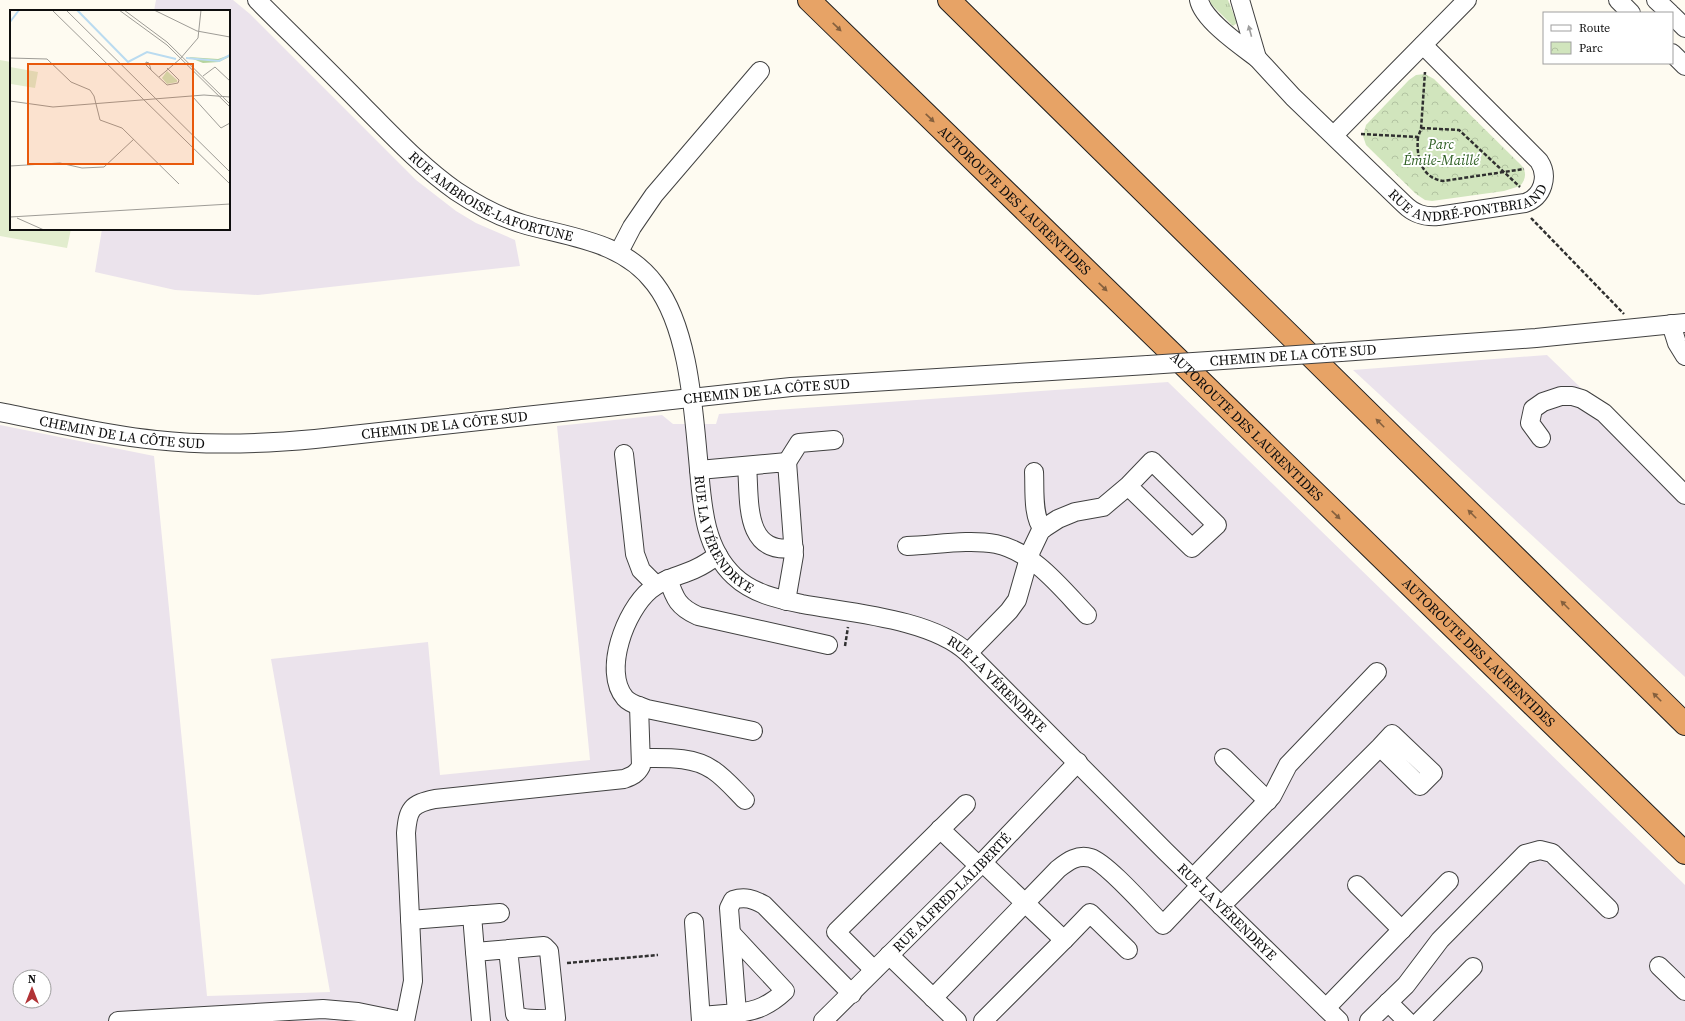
<svg xmlns="http://www.w3.org/2000/svg" width="1685" height="1021" viewBox="0 0 1685 1021" font-family="'Source Serif 4',serif">
<style>
.industrial{fill:#ebe3ec;fill-rule:evenodd}
.grass{fill:url(#grass-tufts)}
.park{fill:url(#park-crowns)}
.pitch{fill:#e2edce}
.lines{fill:none;stroke-linecap:round;stroke-linejoin:round}
.minor-casing{stroke:#414141;stroke-width:20}
.highway-casing{stroke:#1f1f1f;stroke-width:24}
.path{stroke:#303030;stroke-width:2.5;stroke-dasharray:4 2;stroke-linecap:butt}
.minor{stroke:#fff;stroke-width:18}
.highway{stroke:#e7a366;stroke-width:22}
.minor-bridge-casing{stroke:#414141;stroke-width:20;stroke-linecap:butt}
.minor-bridge{stroke:#fff;stroke-width:18}
.oneway{fill:#85603e}
.oneway2{fill:#9f9f9f}
.labels{text-anchor:middle;stroke-width:4;stroke-linejoin:round;paint-order:stroke}
.park-label{font-size:14px;font-style:italic;fill:#2f6024;stroke:#fff}
.street-label{font-size:14px;fill:#0e0e0e;stroke:#fff}
.inset-river{fill:none;stroke:#badbf0;stroke-width:2}
.inset-road{fill:none;stroke:#9e9c96;stroke-width:1}
.view{fill:#e8590c;fill-opacity:0.15;stroke:#e8590c;stroke-width:2}
.inset-edge{fill:none;stroke:#0e0e0e;stroke-width:2}
</style>
<defs>
<pattern id="grass-tufts" width="24" height="20" patternUnits="userSpaceOnUse"><rect width="24" height="20" fill="#d1e5bd"/><path d="M3 7l-1-3M5 7V3M7 7l1-3M15 17l-1-3M17 17v-4M19 17l1-3" fill="none" stroke="#b2c3a1"/></pattern>
<pattern id="park-crowns" width="20" height="18" patternUnits="userSpaceOnUse"><rect width="20" height="18" fill="#d1e5bd"/><path d="M2 6a3 3 0 1 1 6 0M12 15a3 3 0 1 1 6 0" fill="none" stroke="#b2c3a1"/></pattern>
</defs>
<rect width="100%" height="100%" fill="#fefbf1"/>
<g class="industrial">
<polygon points="156,0 233,0 250,14 416,180 456,211 476,223 515,240 520,266 258,295 175,290 95,272 102,229 229,229 229,11 154,11"/>
<polygon points="1547,355 1685,489 1685,677 1353,370"/>
<path d="M1168 382 1685 885V1021H0V425L154 456 207 996 330 992 271 659 428 642 440 775 590 760 557 426 662 415 673 424H716L719 414ZM20 977H44V1001H20Z"/>
</g>
<polygon class="grass" points="1210,0 1228,0 1237,23 1233,26 1211,4"/>
<path class="park" d="M1425 74 1434 79 1521 165C1527 172 1526 179 1520 186L1504 191 1432 201 1425 200 1416 194 1366 145 1363 136 1366 125 1409 80 1416 75Z"/>
<polygon class="pitch" points="0,60 11,62 11,229 71,229 67,248 0,236"/>
<g class="lines">
<g class="minor-casing">
<g id="minor">
<path id="s1" d="M257 0C293 36 330 72 366 109 395 138 423 168 456 191 477 205 499 217 523 224 571 238 623 241 655 284 688 327 693 405 698 458 702 499 702 546 734 576 753 594 778 599 802 604 851 613 932 619 968 653L1165 851 1339 1021"/>
<path d="M1199 0C1203 20 1241 46 1257 58L1240 0"/>
<polyline points="1618,0 1631,13"/>
<polyline points="1656,0 1670,13"/>
<polyline points="1672,15 1685,28"/>
<polyline points="1672,53 1685,66"/>
<path id="s2" d="M1257 58 1293 97 1404 204C1414 214 1424 217 1438 216L1525 203C1543 197 1549 176 1539 161L1423 45"/>
<polyline points="1334,135 1467,0"/>
<polyline points="619,252 632,227 654,195 760,71"/>
<polyline points="1671,324 1677,343 1685,356"/>
<polyline points="1341,352 1536,338 1685,323"/>
<path id="s3" d="M0 412C52 422 104 435 156 440 209 446 262 444 315 439L791 387 1148 365"/>
<polyline points="1541,438 1530,423 1533,409 1543,402 1561,396 1572,396 1582,399 1604,413 1685,495"/>
<polyline points="624,454 635,554 641,570 656,585"/>
<polyline points="787,462 799,443 834,440"/>
<path d="M747 466C750 500 743 555 794 548"/>
<polyline points="699,470 787,462 794,555 786,601"/>
<path d="M1034 472C1035 487 1032 517 1043 529"/>
<path d="M907 546C936 545 968 539 996 544 1034 552 1062 589 1087 615"/>
<path d="M718 555C711 560 704 565 697 568 681 576 664 578 650 590 626 610 602 671 625 698 630 704 640 706 647 709L753 731"/>
<path d="M668 579C675 599 678 607 698 616L828 645"/>
<polyline points="968,653 1009,611 1017,600 1031,551 1041,530 1058,519 1075,512 1103,507 1128,486 1152,461 1217,525 1192,548 1128,486"/>
<path d="M642 758C665 758 693 756 713 770 725 778 735 790 745 800"/>
<polyline points="1224,758 1268,801"/>
<polyline points="940,829 979,866"/>
<polyline points="982,862 1064,940 983,1021"/>
<polyline points="1193,878 1272,796 1288,765 1377,672"/>
<polyline points="1357,885 1402,930"/>
<polyline points="1221,906 1380,747 1392,734 1433,773 1420,786 1380,747"/>
<polyline points="472,915 475,952"/>
<polyline points="410,920 500,913"/>
<polyline points="694,922 701,1021"/>
<path d="M731 933 785 991C770 1005 757 1011 737 1013"/>
<polyline points="1064,940 1090,913 1128,950"/>
<polyline points="889,955 957,1021"/>
<polyline points="1659,966 1685,991"/>
<polyline points="874,970 836,932 966,804"/>
<path d="M933 998 1058 869C1068 861 1078 854 1091 858 1107 863 1149 911 1163 925L1200 886"/>
<polyline points="1388,1002 1407,1021"/>
<polyline points="1326,1008 1449,881"/>
<path d="M701 1016 737 1013 729 908 733 900C745 896 753 899 764 905L852 994"/>
<polyline points="118,1021 323,1009 358,1012 402,1021"/>
<path d="M405 1021 413 981 406 833C408 809 411 804 435 799L624 779C632 776 637 774 641 766L639 706"/>
<path d="M481 1021 475 952 544 946 549 951 556 1018C544 1019 523 1021 515 1014L508 949"/>
<path id="s4" d="M823 1021 979 866 1078 762"/>
<polyline points="1369,1021 1406,985 1440,940 1525,854 1540,850 1552,853 1609,909"/>
<polyline points="1420,1021 1473,967"/>
</g>
</g>
<g class="highway-casing">
<g id="highway">
<path id="s5" d="M809 0 1685 853"/>
<polyline points="949,0 1685,724"/>
</g>
</g>
<g class="path">
<polyline points="1421,128 1459,130 1520,187"/>
<polyline points="1361,134 1418,137 1421,129 1425,72"/>
<path d="M1418 137C1416 156 1421 178 1443 181L1524 169"/>
<polyline points="1531,218 1624,314"/>
<polyline points="845,646 848,627"/>
<polyline points="567,963 658,955"/>
</g>
<use href="#minor" class="minor"/>
<use href="#highway" class="highway"/>
<g class="minor-bridge-casing">
<polyline id="minor-bridge" points="1148,365 1341,352"/>
</g>
<use href="#minor-bridge" class="minor-bridge"/>
</g>
<defs><path id="oneway-solid" d="M-6-.8H1V-3.2L6.5 0L1 3.2V.8H-6Z"/></defs>
<g class="oneway">
<use href="#oneway-solid" transform="translate(837 27) rotate(44)"/>
<use href="#oneway-solid" transform="translate(930 118) rotate(44)"/>
<use href="#oneway-solid" transform="translate(1103 287) rotate(44)"/>
<use href="#oneway-solid" transform="translate(1380 423) rotate(-135)"/>
<use href="#oneway-solid" transform="translate(1472 514) rotate(-135)"/>
<use href="#oneway-solid" transform="translate(1336 515) rotate(44)"/>
<use href="#oneway-solid" transform="translate(1565 605) rotate(-135)"/>
<use href="#oneway-solid" transform="translate(1657 697) rotate(-135)"/>
</g>
<use class="oneway2" href="#oneway-solid" transform="translate(1250 31) rotate(-105)"/>
<g class="labels">
<g class="park-label">
<text x="1441" y="149">Parc<tspan x="1441" dy="16">Émile-Maillé</tspan></text>
</g>
<g class="street-label">
<text dy="5" stroke="none"><textPath href="#s2" startOffset="274">RUE ANDRÉ-PONTBRIAND</textPath></text>
<text dy="5" stroke="none"><textPath href="#s1" startOffset="310">RUE AMBROISE-LAFORTUNE</textPath></text>
<text dy="5" stroke="none"><textPath href="#s5" startOffset="287">AUTOROUTE DES LAURENTIDES</textPath></text>
<text transform="translate(1293 355) rotate(-4)" y="5">CHEMIN DE LA CÔTE SUD</text>
<text dy="5" stroke="none"><textPath href="#s3" startOffset="772">CHEMIN DE LA CÔTE SUD</textPath></text>
<text dy="5" stroke="none"><textPath href="#s3" startOffset="448">CHEMIN DE LA CÔTE SUD</textPath></text>
<text dy="5" stroke="none"><textPath href="#s5" startOffset="611">AUTOROUTE DES LAURENTIDES</textPath></text>
<text dy="5" stroke="none"><textPath href="#s3" startOffset="124">CHEMIN DE LA CÔTE SUD</textPath></text>
<text dy="5" stroke="none"><textPath href="#s1" startOffset="764">RUE LA VÉRENDRYE</textPath></text>
<text dy="5" stroke="none"><textPath href="#s5" startOffset="935">AUTOROUTE DES LAURENTIDES</textPath></text>
<text dy="5" stroke="none"><textPath href="#s1" startOffset="1099">RUE LA VÉRENDRYE</textPath></text>
<text dy="5" stroke="none"><textPath href="#s4" startOffset="182">RUE ALFRED-LALIBERTÉ</textPath></text>
<text dy="5" stroke="none"><textPath href="#s1" startOffset="1423">RUE LA VÉRENDRYE</textPath></text>
</g>
</g>
<g transform="translate(10 10)">
<rect width="220" height="220" fill="#fefbf1"/>
<path d="M220 45 219 47 209 52 193 53 178 47 208 49Z" fill="#b5d49e"/>
<path d="M157 61 167 70V72L157 74 152 68Z" fill="#d1e5bd"/>
<path d="M0 57 28 62 25 78 1 74Z" fill="#e2edce"/>
<path class="inset-river" d="M67 0 118 52 137 42 166 49M0 12 9 0M176 48 209 51 220 45"/>
<path class="inset-road" d="M42 0 220 174M56 0 220 162M109 0 157 35 220 97M114 0 157 32 220 94M144 0 187 21 220 27M0 48 37 49 61 72 80 80 84 86 90 110 112 118 169 174M136 52 139 53 141 60 136 55ZM141 60 157 75 168 73 169 70 157 58M193 66 205 57 220 71M149 67 170 49 188 28 191 0M182 86 211 118 220 113M0 91 43 97 194 85 220 87M0 156 50 153 72 158 94 157 124 129M0 207 220 194M7 208 34 220"/>
<path class="view" d="M18 54H183V154H18Z"/>
<rect width="220" height="220" class="inset-edge"/>
</g>
<rect x="1543" y="12" width="130" height="52" fill="#ffffff" stroke="#9f9f9f"/>
<rect x="1551" y="25" width="20" height="6" fill="#ffffff" stroke="#9f9f9f"/>
<text x="1579" y="32" font-size="12" fill="#0e0e0e">Route</text>
<rect x="1551" y="42" width="20" height="12" fill="url(#park-crowns)" stroke="#9f9f9f"/>
<text x="1579" y="52" font-size="12" fill="#0e0e0e">Parc</text>
<g transform="translate(32 989)"><circle r="19" fill="#ffffff" stroke="#9f9f9f"/>
<path d="M0-3L7 15L0 10L-7 15Z" fill="#b13336"/>
<text y="-6" font-size="11" font-weight="bold" text-anchor="middle" fill="#0e0e0e">N</text>
</g>
</svg>
